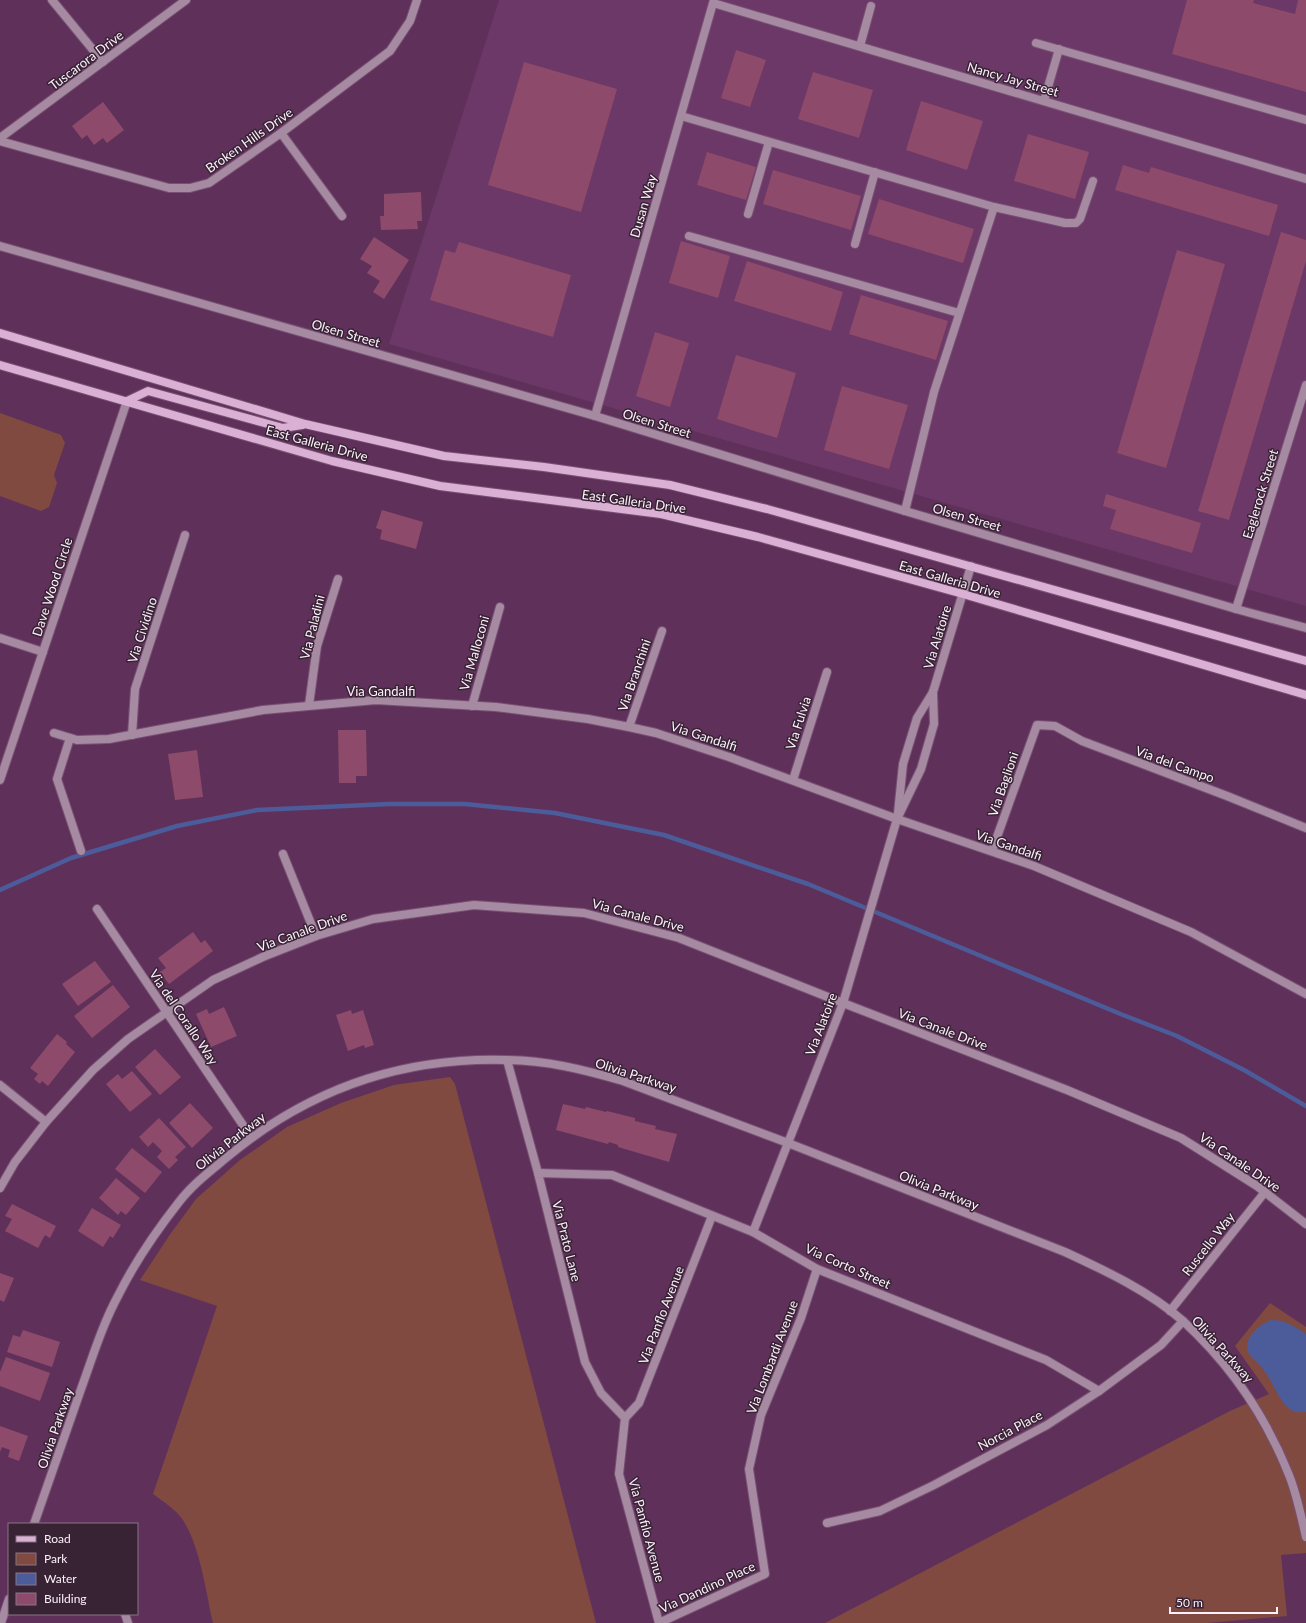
<svg xmlns="http://www.w3.org/2000/svg" width="1306" height="1623" viewBox="0 0 1306 1623" font-family="Lato,sans-serif">
<style>
.built{fill:#6c3867}
.green{fill:#814a40}
.water{fill:#4c5c9a}
.lines{fill:none;stroke-linecap:round;stroke-linejoin:round}
.stream{stroke:#4c5c9a;stroke-width:4.5}
.building{fill:#8e4a6b}
.service-casing{stroke:#785074;stroke-width:10}
.minor-casing{stroke:#785074;stroke-width:10}
.tertiary-casing{stroke:#785074;stroke-width:10}
.secondary-casing{stroke:#785074;stroke-width:10}
.service{stroke:#a58aa1;stroke-width:8}
.minor{stroke:#a58aa1;stroke-width:8}
.tertiary{stroke:#a58aa1;stroke-width:8}
.secondary{stroke:#dab0d4;stroke-width:8}
.labels{text-anchor:middle;stroke-width:3;stroke-linejoin:round;paint-order:stroke}
.street-label{font-size:13px;fill:#fcf0fa;stroke:#382335}
</style>
<rect width="100%" height="100%" fill="#5f315a"/>
<polygon class="built" points="499,0 1306,0 1306,606 389,344"/>
<g class="green">
<polygon points="0,413 61,435 65,443 54,475 57,483 49,507 41,511 0,496"/>
<path d="M450 1077 455 1084 596 1623H213C206 1593 199 1538 179 1515 172 1507 161 1500 153 1494L217 1306 140 1280 169 1236 196 1199 240 1160 287 1127 341 1103 394 1085Z"/>
<polygon points="1270,1303 1306,1327 1306,1553 1281,1555 1287,1616 1207,1623 825,1623 1230,1411 1269,1394 1235,1346"/>
</g>
<path class="water" d="M1271 1320C1285 1320 1294 1326 1306 1334V1412C1298 1413 1292 1412 1286 1406 1279 1399 1271 1379 1263 1369 1258 1362 1247 1356 1247 1347 1248 1333 1260 1325 1271 1320Z"/>
<g class="lines">
<polyline class="stream" points="0,890 71,858 177,826 257,810 389,804 465,804 555,813 664,835 808,884 1123,1015 1177,1036 1244,1070 1306,1106"/>
</g>
<g class="building">
<polygon points="1187,0 1254,0 1253,3 1295,14 1298,0 1306,0 1306,92 1172,54"/>
<polygon points="736,50 766,60 750,107 721,98"/>
<polygon points="524,62 617,89 581,212 488,185"/>
<polygon points="813,72 873,90 859,138 798,119"/>
<polygon points="921,101 983,121 967,170 906,150"/>
<polygon points="103,102 124,130 107,143 103,138 94,145 87,135 82,139 72,126"/>
<polygon points="1028,134 1089,152 1075,199 1014,181"/>
<polygon points="707,152 756,167 746,200 697,185"/>
<polygon points="1123,165 1149,173 1151,167 1278,205 1269,236 1115,190"/>
<polygon points="773,170 861,196 851,230 763,204"/>
<polygon points="421,192 422,221 417,221 418,229 381,230 380,216 384,216 384,194"/>
<polygon points="879,199 974,229 963,263 868,234"/>
<polygon points="1281,232 1306,240 1306,261 1229,520 1198,511"/>
<polygon points="374,237 409,260 384,299 373,292 380,281 367,273 372,266 360,259"/>
<polygon points="681,241 730,256 718,298 669,283"/>
<polygon points="459,242 571,275 553,337 430,300 445,250 455,253"/>
<polygon points="1177,250 1225,264 1166,468 1117,453"/>
<polygon points="747,261 843,292 831,331 734,301"/>
<polygon points="861,295 948,321 936,360 849,334"/>
<polygon points="655,332 689,343 670,407 636,396"/>
<polygon points="736,355 796,373 777,438 717,419"/>
<polygon points="842,386 908,405 889,469 824,450"/>
<polygon points="1106,494 1201,523 1192,553 1110,529 1116,510 1103,506"/>
<polygon points="382,510 423,522 416,549 380,539 382,530 376,528"/>
<polygon points="338,730 366,730 367,776 356,776 356,783 339,783"/>
<polygon points="197,750 203,797 175,800 168,754"/>
<polygon points="193,932 201,943 205,940 213,951 169,984 160,972 166,968 158,958"/>
<polygon points="95,961 111,982 78,1006 62,984"/>
<polygon points="113,985 130,1007 92,1038 74,1016"/>
<polygon points="224,1007 237,1036 211,1047 196,1014 207,1009 209,1014"/>
<polygon points="351,1010 352,1014 363,1010 374,1045 365,1048 364,1045 348,1051 336,1015"/>
<polygon points="57,1034 67,1042 66,1044 75,1052 48,1086 42,1081 40,1084 34,1079 38,1074 30,1068"/>
<polygon points="155,1049 181,1077 160,1095 135,1067"/>
<polygon points="132,1071 152,1094 130,1112 106,1084 118,1074 122,1079"/>
<polygon points="190,1103 213,1128 192,1148 169,1123"/>
<polygon points="563,1104 585,1109 586,1107 606,1112 607,1111 635,1118 635,1121 656,1126 655,1129 677,1134 669,1162 618,1147 618,1145 609,1142 608,1144 556,1130"/>
<polygon points="159,1118 186,1147 175,1157 178,1160 169,1169 157,1157 162,1151 153,1142 148,1147 139,1137"/>
<polygon points="132,1148 162,1172 145,1193 115,1169"/>
<polygon points="116,1178 140,1198 126,1215 121,1211 118,1215 99,1198"/>
<polygon points="12,1204 56,1226 50,1238 45,1235 38,1248 5,1231 12,1219 5,1216"/>
<polygon points="92,1208 121,1225 113,1238 110,1236 103,1247 78,1231"/>
<polygon points="0,1273 14,1278 4,1302 0,1300"/>
<polygon points="23,1330 60,1342 52,1367 7,1352 13,1335 20,1337"/>
<polygon points="6,1357 50,1373 40,1401 0,1386 0,1372"/>
<polygon points="0,1426 28,1436 19,1461 8,1457 10,1450 2,1447 0,1452"/>
</g>
<g class="lines">
<g class="service-casing">
<g id="service">
<polyline points="1036,43 1306,120"/>
<polyline points="860,46 871,6"/>
<polyline points="1044,101 1059,49"/>
<polyline points="681,116 994,207 1065,223 1076,223 1080,219 1093,181"/>
<polyline points="748,214 769,142"/>
<polyline points="689,236 959,313"/>
<polyline points="855,244 875,172"/>
<polyline points="905,511 934,392 994,207"/>
<polyline points="0,638 43,652"/>
<polyline points="70,738 57,779 81,851"/>
</g>
</g>
<g class="minor-casing">
<g id="minor">
<polyline points="52,0 103,62"/>
<polyline points="281,133 342,216"/>
<polyline points="0,138 186,0"/>
<polyline points="0,141 169,188 190,188 209,183 281,133 390,51 410,21 417,0"/>
<polyline points="595,416 713,3 1306,179"/>
<polyline points="1236,609 1306,385"/>
<polyline points="309,705 317,646 338,579"/>
<polyline points="472,706 500,607"/>
<polyline points="629,727 662,631"/>
<polyline points="54,733 77,740 109,739 263,710 376,700 496,707 588,719 629,727 656,733 729,757 897,819 1034,866 1191,932 1306,994"/>
<polyline points="132,735 135,689 185,535"/>
<polyline points="0,780 127,401"/>
<polyline points="793,780 827,672"/>
<polyline points="898,813 903,764 917,718 933,692 971,566"/>
<polyline points="992,851 1037,725 1055,726 1082,741 1227,796 1306,828"/>
<polyline points="283,854 316,936"/>
<polyline points="97,909 251,1137"/>
<polyline points="507,1060 538,1173 585,1362 601,1393 625,1418"/>
<polyline points="0,1085 46,1122"/>
<polyline points="538,1173 612,1175 753,1232 817,1269 1046,1360 1099,1391"/>
<polyline points="0,1188 15,1162 46,1122 93,1070 128,1039 213,980 265,956 316,936 373,919 474,905 584,913 679,938 843,1003 1067,1090 1181,1138 1257,1186 1306,1224"/>
<polyline points="753,1232 843,1003 897,819 921,769 934,724 933,692"/>
<polyline points="1170,1311 1265,1192"/>
<polyline points="625,1418 619,1474 659,1623 765,1574 749,1469 761,1415 801,1318 817,1269"/>
<polyline points="625,1418 639,1403 712,1216"/>
<polyline points="827,1523 880,1511 934,1485 1047,1425 1099,1391 1161,1345 1183,1321"/>
<path d="M34 1524C49 1480 65 1436 80 1392 92 1359 102 1325 119 1294 135 1262 157 1230 179 1202 192 1185 209 1172 226 1158 307 1090 400 1057 506 1060 546 1060 585 1070 623 1081L788 1143 1065 1252C1106 1271 1149 1291 1183 1321 1230 1364 1266 1417 1289 1475 1297 1495 1301 1516 1306 1537"/>
<polyline points="125,1614 128,1623"/>
<polyline points="1,1623 9,1599"/>
</g>
</g>
<g class="tertiary-casing">
<polyline id="tertiary" points="0,246 595,416 905,511 1236,609 1306,628"/>
</g>
<g class="secondary-casing">
<g id="secondary">
<polyline points="0,333 305,424 444,456 544,467 670,485 767,509 1306,661"/>
<polyline points="0,365 332,461 440,486 661,514 758,537 963,594 1306,695"/>
<polyline points="127,401 148,391 283,428 302,425"/>
</g>
</g>
<use href="#service" class="service"/>
<use href="#minor" class="minor"/>
<use href="#tertiary" class="tertiary"/>
<use href="#secondary" class="secondary"/>
</g>
<g class="labels">
<g class="street-label">
<text transform="translate(86 60) rotate(-37)" y="5">Tuscarora Drive</text>
<text transform="translate(1013 79) rotate(16)" y="5">Nancy Jay Street</text>
<text transform="translate(249 140) rotate(-35)" y="5">Broken Hills Drive</text>
<text transform="translate(643 206) rotate(-74)" y="5">Dusan Way</text>
<text transform="translate(346 333) rotate(16)" y="5">Olsen Street</text>
<text transform="translate(657 423) rotate(17)" y="5">Olsen Street</text>
<text transform="translate(317 443) rotate(15)" y="5">East Galleria Drive</text>
<text transform="translate(1260 494) rotate(-73)" y="5">Eaglerock Street</text>
<text transform="translate(634 501) rotate(8)" y="5">East Galleria Drive</text>
<text transform="translate(967 517) rotate(16)" y="5">Olsen Street</text>
<text transform="translate(950 579) rotate(16)" y="5">East Galleria Drive</text>
<text transform="translate(52 587) rotate(-72)" y="5">Dave Wood Circle</text>
<text transform="translate(312 627) rotate(-76)" y="5">Via Paladini</text>
<text transform="translate(142 630) rotate(-72)" y="5">Via Cividino</text>
<text transform="translate(937 637) rotate(-73)" y="5">Via Alatoire</text>
<text transform="translate(474 653) rotate(-74)" y="5">Via Malloconi</text>
<text transform="translate(634 675) rotate(-71)" y="5">Via Branchini</text>
<text x="381" y="696">Via Gandalfi</text>
<text transform="translate(798 723) rotate(-72)" y="5">Via Fulvia</text>
<text transform="translate(704 736) rotate(18)" y="5">Via Gandalfi</text>
<text transform="translate(1175 764) rotate(20)" y="5">Via del Campo</text>
<text transform="translate(1003 784) rotate(-71)" y="5">Via Baglioni</text>
<text transform="translate(1009 845) rotate(19)" y="5">Via Gandalfi</text>
<text transform="translate(638 915) rotate(15)" y="5">Via Canale Drive</text>
<text transform="translate(302 931) rotate(-20)" y="5">Via Canale Drive</text>
<text transform="translate(184 1017) rotate(56)" y="5">Via del Corallo Way</text>
<text transform="translate(821 1024) rotate(-69)" y="5">Via Alatoire</text>
<text transform="translate(943 1029) rotate(21)" y="5">Via Canale Drive</text>
<text transform="translate(636 1075) rotate(18)" y="5">Olivia Parkway</text>
<text transform="translate(230 1141) rotate(-38)" y="5">Olivia Parkway</text>
<text transform="translate(1240 1162) rotate(34)" y="5">Via Canale Drive</text>
<text transform="translate(939 1190) rotate(22)" y="5">Olivia Parkway</text>
<text transform="translate(567 1241) rotate(76)" y="5">Via Prato Lane</text>
<text transform="translate(1208 1244) rotate(-52)" y="5">Ruscello Way</text>
<text transform="translate(848 1266) rotate(24)" y="5">Via Corto Street</text>
<text transform="translate(661 1315) rotate(-69)" y="5">Via Panflo Avenue</text>
<text transform="translate(1223 1349) rotate(48)" y="5">Olivia Parkway</text>
<text transform="translate(772 1357) rotate(-69)" y="5">Via Lombardi Avenue</text>
<text transform="translate(55 1428) rotate(-71)" y="5">Olivia Parkway</text>
<text transform="translate(1010 1430) rotate(-28)" y="5">Norcia Place</text>
<text transform="translate(647 1530) rotate(75)" y="5">Via Panfilo Avenue</text>
<text transform="translate(707 1587) rotate(-25)" y="5">Via Dandino Place</text>
</g>
</g>
<rect x="8" y="1523" width="130" height="92" fill="#382335" stroke="#867584"/>
<rect x="16" y="1536" width="20" height="6" fill="#dab0d4" stroke="#867584"/>
<text x="44" y="1543" font-size="12" fill="#fcf0fa">Road</text>
<rect x="16" y="1553" width="20" height="12" fill="#814a40" stroke="#867584"/>
<text x="44" y="1563" font-size="12" fill="#fcf0fa">Park</text>
<rect x="16" y="1573" width="20" height="12" fill="#4c5c9a" stroke="#867584"/>
<text x="44" y="1583" font-size="12" fill="#fcf0fa">Water</text>
<rect x="16" y="1593" width="20" height="12" fill="#8e4a6b" stroke="#867584"/>
<text x="44" y="1603" font-size="12" fill="#fcf0fa">Building</text>
<path d="M1170 1607v6h107v-6" fill="none" stroke="#fcf0fa" stroke-width="2"/>
<text x="1176" y="1607" font-size="12" fill="#fcf0fa" stroke="#382335" stroke-width="3" paint-order="stroke">50 m</text>
</svg>
